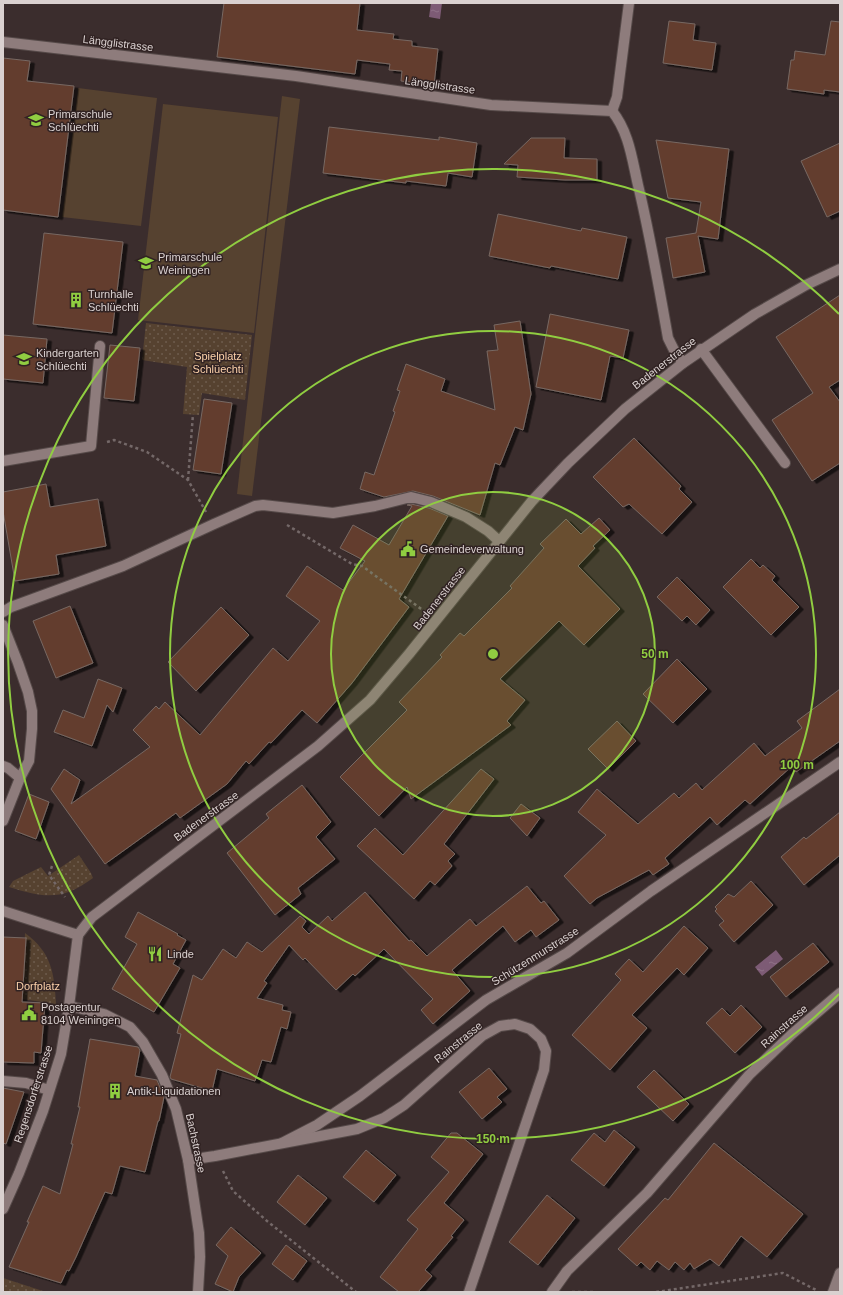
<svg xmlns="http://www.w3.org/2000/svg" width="843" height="1295" viewBox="0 0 843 1295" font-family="Helvetica,sans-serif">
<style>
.green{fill:#564230}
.park{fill:url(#park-dots)}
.water{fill:url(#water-ripples)}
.building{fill:#633d2f;stroke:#776862;filter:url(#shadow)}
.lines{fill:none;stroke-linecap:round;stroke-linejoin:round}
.minor-casing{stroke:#564a49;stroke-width:12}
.path{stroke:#746868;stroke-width:2.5;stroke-dasharray:3 3;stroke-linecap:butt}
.minor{stroke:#8e7c7c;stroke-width:10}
.ring{fill:none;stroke:#90cd41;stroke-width:2}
.labels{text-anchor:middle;stroke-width:3;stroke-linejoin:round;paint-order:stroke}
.street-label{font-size:11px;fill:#dad1d0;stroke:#312323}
.poi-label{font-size:11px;fill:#dad1d0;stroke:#312323;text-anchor:start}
.park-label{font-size:11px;fill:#fcd1aa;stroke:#312323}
.centre{fill:#90cd41;stroke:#312323;stroke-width:2}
.ring-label{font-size:12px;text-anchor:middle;font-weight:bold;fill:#90cd41;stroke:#312323;stroke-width:3;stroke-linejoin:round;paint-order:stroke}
</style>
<defs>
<pattern id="park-dots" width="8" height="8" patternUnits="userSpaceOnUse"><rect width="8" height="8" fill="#564230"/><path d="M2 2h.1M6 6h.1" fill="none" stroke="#6e5c4d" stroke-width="1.8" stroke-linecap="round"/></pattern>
<pattern id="water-ripples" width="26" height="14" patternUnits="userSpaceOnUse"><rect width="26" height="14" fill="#7d5b75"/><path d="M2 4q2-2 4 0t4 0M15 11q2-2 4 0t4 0" fill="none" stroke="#8f7288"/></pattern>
<filter id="shadow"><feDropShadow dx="4.5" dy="2.5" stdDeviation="0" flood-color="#0009"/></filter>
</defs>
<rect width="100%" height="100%" fill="#3b2d2d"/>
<g class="green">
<polygon points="78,88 157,98 141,226 62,217"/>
<polygon points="282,96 300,99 252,496 237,494"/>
<polygon points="163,104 278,117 254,333 138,320"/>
</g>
<g class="park">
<polygon points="146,323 252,335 245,400 202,393 199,415 183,414 187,367 142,360"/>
<path d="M79 855 91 873 93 878C62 901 44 898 9 887L13 881 41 867 48 876Z"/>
<path d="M25 933C52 953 54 973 56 1004L22 999Z"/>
<polygon points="3,1278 46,1292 3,1292"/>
</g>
<g class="water">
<polygon points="431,3 442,3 440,19 429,17"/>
<polygon points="776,950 783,959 762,976 755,967"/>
</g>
<g class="building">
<polygon points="224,3 360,3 357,30 394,34 393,39 412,41 412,46 438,49 434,85 401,81 402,71 389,70 390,64 357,60 355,74 217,57"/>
<polygon points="669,21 695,24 693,40 716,43 712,70 663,63"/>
<polygon points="831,21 840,22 840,92 824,90 824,94 787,89 791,60 794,60 795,51 825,55"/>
<polygon points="3,58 30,61 27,81 74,86 58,217 3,210"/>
<polygon points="329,127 439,140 439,137 477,143 472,177 448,173 446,186 406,181 406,183 323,173"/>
<polygon points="531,138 565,138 564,158 597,159 597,180 565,180 517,177 518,165 504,164"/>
<polygon points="656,140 729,149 718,239 698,236 705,272 673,278 666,238 696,233 701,202 668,198"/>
<polygon points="840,143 840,211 827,217 801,161"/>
<polygon points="498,214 581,231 582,228 627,237 618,279 551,266 550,268 489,256"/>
<polygon points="44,233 123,242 112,333 33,324"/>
<polygon points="840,295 840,380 829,387 840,402 840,463 812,481 772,420 813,393 776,337"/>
<polygon points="550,314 629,330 623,358 610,356 601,400 536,387"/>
<polygon points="520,321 531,394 523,430 515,427 500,465 495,463 480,515 433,496 413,491 384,497 360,489 365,472 374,475 395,412 393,411 400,391 397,390 406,364 445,379 441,391 495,410 487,351 498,350 494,325"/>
<polygon points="3,335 47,339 43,383 3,379"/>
<polygon points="110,345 140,348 134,401 104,398"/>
<polygon points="204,399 232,403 221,474 193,470"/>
<polygon points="634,438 681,486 679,489 692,502 662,534 629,504 623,507 593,477"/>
<polygon points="46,484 50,507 98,499 106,546 56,555 59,574 15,581 3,511 3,492"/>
<polygon points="411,504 429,508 448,516 399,599 409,607 352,683 317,723 302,710 271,743 269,742 249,764 246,761 227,784 180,818 176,813 105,864 51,789 64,769 80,780 71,804 150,747 133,730 156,706 159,709 165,702 200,735 273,648 288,661 320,621 286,596 307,566 343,590 365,561 340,548 353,525 389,545 412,506 407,505"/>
<polygon points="599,518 610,530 593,546 595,548 578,566 620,609 584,645 559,621 500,679 525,700 507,721 511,725 411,799 407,787 379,816 340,777 407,710 399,702 442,657 440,655 460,633 464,636 512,588 510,586 544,548 540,544 566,519 581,534"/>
<polygon points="751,559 760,568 763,565 775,576 772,580 799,607 771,635 723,587"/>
<polygon points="677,577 710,610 696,625 687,616 682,621 657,597"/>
<polygon points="70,606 93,663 56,678 33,621"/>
<polygon points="221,607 249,635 196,691 168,662"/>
<polygon points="677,659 707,689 673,723 643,694"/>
<polygon points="98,679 122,688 113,712 107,705 92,746 54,732 63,710 84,718"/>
<polygon points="840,689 840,741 796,772 792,766 750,804 745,800 717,825 710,817 665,858 669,864 653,875 649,870 597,898 590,904 564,876 606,835 578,812 597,789 638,824 674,793 679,798 696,783 702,790 754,743 765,756 802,728 797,721"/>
<polygon points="617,721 636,741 608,769 588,749"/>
<polygon points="481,769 494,779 444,844 455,854 448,861 452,866 435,885 430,881 414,899 357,846 375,828 403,855"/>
<polygon points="302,785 331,822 316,837 335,859 298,888 301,894 275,915 227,853 269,818 266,814"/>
<polygon points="29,794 49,802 36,839 15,831"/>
<polygon points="521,804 540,818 527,836 510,818"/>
<polygon points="840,812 840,855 804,885 781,857 804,837 806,839"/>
<polygon points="751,881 773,905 734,942 719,925 724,921 715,911 717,909 715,907 728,894 734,897"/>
<polygon points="527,886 541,903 544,901 559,920 536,937 531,930 515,942 503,926 452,970 470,991 433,1024 421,1010 433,999 384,949 355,976 353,974 336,990 305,958 303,960 289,945 264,981 267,983 257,998 283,1005 282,1010 291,1012 287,1029 281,1027 271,1062 262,1060 255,1081 217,1069 212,1091 171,1079 170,1077 181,1034 177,1033 193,975 202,980 223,949 236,958 247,942 262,952 300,916 306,921 302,927 309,934 328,916 332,921 365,892 409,941 411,940 427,956 470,919 476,926"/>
<polygon points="138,912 178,934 177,935 186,940 173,964 180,968 154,1012 112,989 137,944 125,937"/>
<polygon points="684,926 708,948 684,975 677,968 632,1015 647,1028 610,1070 572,1035 621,980 615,974 629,959 643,972"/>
<polygon points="3,937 26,938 22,1002 45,1003 41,1053 34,1052 34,1063 3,1062"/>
<polygon points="813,943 829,962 786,997 770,977"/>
<polygon points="741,1005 762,1027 735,1053 706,1023 722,1008 730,1016"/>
<polygon points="90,1039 138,1047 140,1050 135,1076 157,1080 164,1097 159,1121 158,1121 145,1172 120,1166 112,1194 105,1192 76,1257 69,1271 67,1270 61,1283 9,1267 29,1222 27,1222 43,1186 60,1194 73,1144 71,1144 80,1107 78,1107"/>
<polygon points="489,1068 507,1089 497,1097 502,1102 482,1119 459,1092"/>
<polygon points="654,1070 689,1104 673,1121 637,1087"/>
<polygon points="3,1088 24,1092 6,1144 3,1143"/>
<polygon points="614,1130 635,1147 604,1186 571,1160 594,1133 605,1142"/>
<polygon points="451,1133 457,1133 483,1154 444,1203 464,1220 451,1236 453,1237 425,1270 432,1276 418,1292 399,1292 380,1277 418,1229 407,1220 449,1172 431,1157"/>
<polygon points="714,1143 803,1214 767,1257 741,1236 719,1266 710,1259 694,1269 690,1263 684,1270 675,1262 669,1270 657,1261 650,1270 641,1262 637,1266 618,1249 665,1198 668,1200"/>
<polygon points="366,1150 396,1175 374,1202 343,1177"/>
<polygon points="298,1175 327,1198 305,1225 277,1202"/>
<polygon points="547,1195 575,1218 538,1265 509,1242"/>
<polygon points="231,1227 261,1253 239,1277 233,1292 215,1284 228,1256 216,1245"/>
<polygon points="286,1245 307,1261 293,1280 272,1264"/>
</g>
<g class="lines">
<g class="minor-casing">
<g id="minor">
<path d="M3 42 296 76 491 105 612 111C629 132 632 159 638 185 650 235 659 287 668 338L674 350 683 363"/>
<polyline points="612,111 617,97 629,3"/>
<polyline points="701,349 785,463"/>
<polyline points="3,461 91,446 100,346"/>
<polyline points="3,612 11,607 123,566 214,524 255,506 263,505 333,513 375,506 411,497 431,502 466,517 488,531 499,541"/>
<polyline points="3,625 18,663 28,692 32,711 32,729 29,761 20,778 3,821"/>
<polyline points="3,766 8,768 20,778"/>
<polyline points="3,911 78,935"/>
<polyline points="78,935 92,917 318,746 370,700 409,654 532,501 568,463 625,409 683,363 755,314 806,285 840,269"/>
<polyline points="69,1006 104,1014 130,1027 143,1042 162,1075 176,1109 188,1160 199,1233 200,1257 198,1292"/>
<polyline points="3,1081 26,1083 49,1090"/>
<polyline points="282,1143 317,1125 360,1096 486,1000 567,953 651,891 840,762"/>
<polyline points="188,1160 215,1156 357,1129 384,1118 404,1105 482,1036 500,1026 515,1024 530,1029 541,1039 546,1051 544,1070 469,1292"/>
<polyline points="3,1209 19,1173 43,1111 61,1054 69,1006 78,935"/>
<polyline points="552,1292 567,1271 647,1193 749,1075 792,1034 840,993"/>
<polyline points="833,1292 840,1273"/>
</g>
</g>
<g class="path">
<polyline points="107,442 114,440 147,452 188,480 206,512"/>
<polyline points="188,480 193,414"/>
<polyline points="287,525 352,564 362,566 424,611"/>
<polyline points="52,866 49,875 65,897"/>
<polyline points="223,1171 233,1191 267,1221 356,1292"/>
<polyline points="572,1292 595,1292"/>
<polyline points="656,1292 783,1273 818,1291"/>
</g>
<use href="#minor" class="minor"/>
</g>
<circle cx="493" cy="654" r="162" fill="#90cd41" fill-opacity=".12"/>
<g class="ring">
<circle cx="493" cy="654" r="162"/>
<circle cx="493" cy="654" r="323"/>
<path d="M839 994A485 485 0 1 1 839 314"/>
</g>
<defs>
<g id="school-bare" transform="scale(1.2)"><path d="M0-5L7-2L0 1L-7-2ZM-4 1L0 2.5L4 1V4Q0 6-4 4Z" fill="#90cd41" stroke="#312323" stroke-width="2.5" paint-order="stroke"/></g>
<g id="building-bare" transform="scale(1.2)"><path d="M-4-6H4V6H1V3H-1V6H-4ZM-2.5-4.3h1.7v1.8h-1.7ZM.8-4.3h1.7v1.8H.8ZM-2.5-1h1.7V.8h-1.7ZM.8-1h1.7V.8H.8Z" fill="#90cd41" stroke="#312323" stroke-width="2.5" paint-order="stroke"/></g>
<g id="civic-bare" transform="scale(1.2)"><path d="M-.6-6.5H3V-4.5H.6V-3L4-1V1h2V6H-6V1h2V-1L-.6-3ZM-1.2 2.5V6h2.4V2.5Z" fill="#90cd41" stroke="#312323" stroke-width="2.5" paint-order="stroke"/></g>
<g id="restaurant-bare" transform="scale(1.2)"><path d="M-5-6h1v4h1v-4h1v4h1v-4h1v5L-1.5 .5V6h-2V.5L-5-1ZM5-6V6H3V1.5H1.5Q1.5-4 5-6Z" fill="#90cd41" stroke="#312323" stroke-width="2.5" paint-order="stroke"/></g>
</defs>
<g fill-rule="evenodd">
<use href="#school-bare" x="36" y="120"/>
<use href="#school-bare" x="146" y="263"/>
<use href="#building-bare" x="76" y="300"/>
<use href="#school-bare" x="24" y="359"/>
<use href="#civic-bare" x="408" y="549"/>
<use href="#restaurant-bare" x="155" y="954"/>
<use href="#civic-bare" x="29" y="1013"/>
<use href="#building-bare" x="115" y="1091"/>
</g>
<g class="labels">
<g class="street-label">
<text transform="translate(118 43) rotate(7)" y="4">Längglistrasse</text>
<text transform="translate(440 85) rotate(8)" y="4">Längglistrasse</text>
<text transform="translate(664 363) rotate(-38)" y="4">Badenerstrasse</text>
<text transform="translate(439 598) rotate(-52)" y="4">Badenerstrasse</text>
<text transform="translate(206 816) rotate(-36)" y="4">Badenerstrasse</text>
<text transform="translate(535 956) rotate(-32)" y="4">Schützenmurstrasse</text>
<text transform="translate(784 1026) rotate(-42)" y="4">Rainstrasse</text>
<text transform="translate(458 1042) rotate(-39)" y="4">Rainstrasse</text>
<text transform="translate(33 1094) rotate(-72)" y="4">Regensdorferstrasse</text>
<text transform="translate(196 1143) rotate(78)" y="4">Bachstrasse</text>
</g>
<g class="poi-label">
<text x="48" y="118">Primarschule<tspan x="48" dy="13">Schlüechti</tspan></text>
<text x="158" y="261">Primarschule<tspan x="158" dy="13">Weiningen</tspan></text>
<text x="88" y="298">Turnhalle<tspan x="88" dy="13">Schlüechti</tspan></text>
<text x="36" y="357">Kindergarten<tspan x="36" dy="13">Schlüechti</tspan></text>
<text x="420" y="553">Gemeindeverwaltung</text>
<text x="167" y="958">Linde</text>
<text x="41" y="1011">Postagentur<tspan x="41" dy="13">8104 Weiningen</tspan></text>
<text x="127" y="1095">Antik-Liquidationen</text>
</g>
<g class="park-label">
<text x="218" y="360">Spielplatz<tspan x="218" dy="13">Schlüechti</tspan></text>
<text x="38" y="990">Dorfplatz</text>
</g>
</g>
<circle cx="493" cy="654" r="6" class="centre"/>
<g class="ring-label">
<text x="655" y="658">50 m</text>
<text x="797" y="769">100 m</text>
<text x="493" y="1143">150 m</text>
</g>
<rect width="843" height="1295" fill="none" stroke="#dad1d0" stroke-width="8"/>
</svg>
